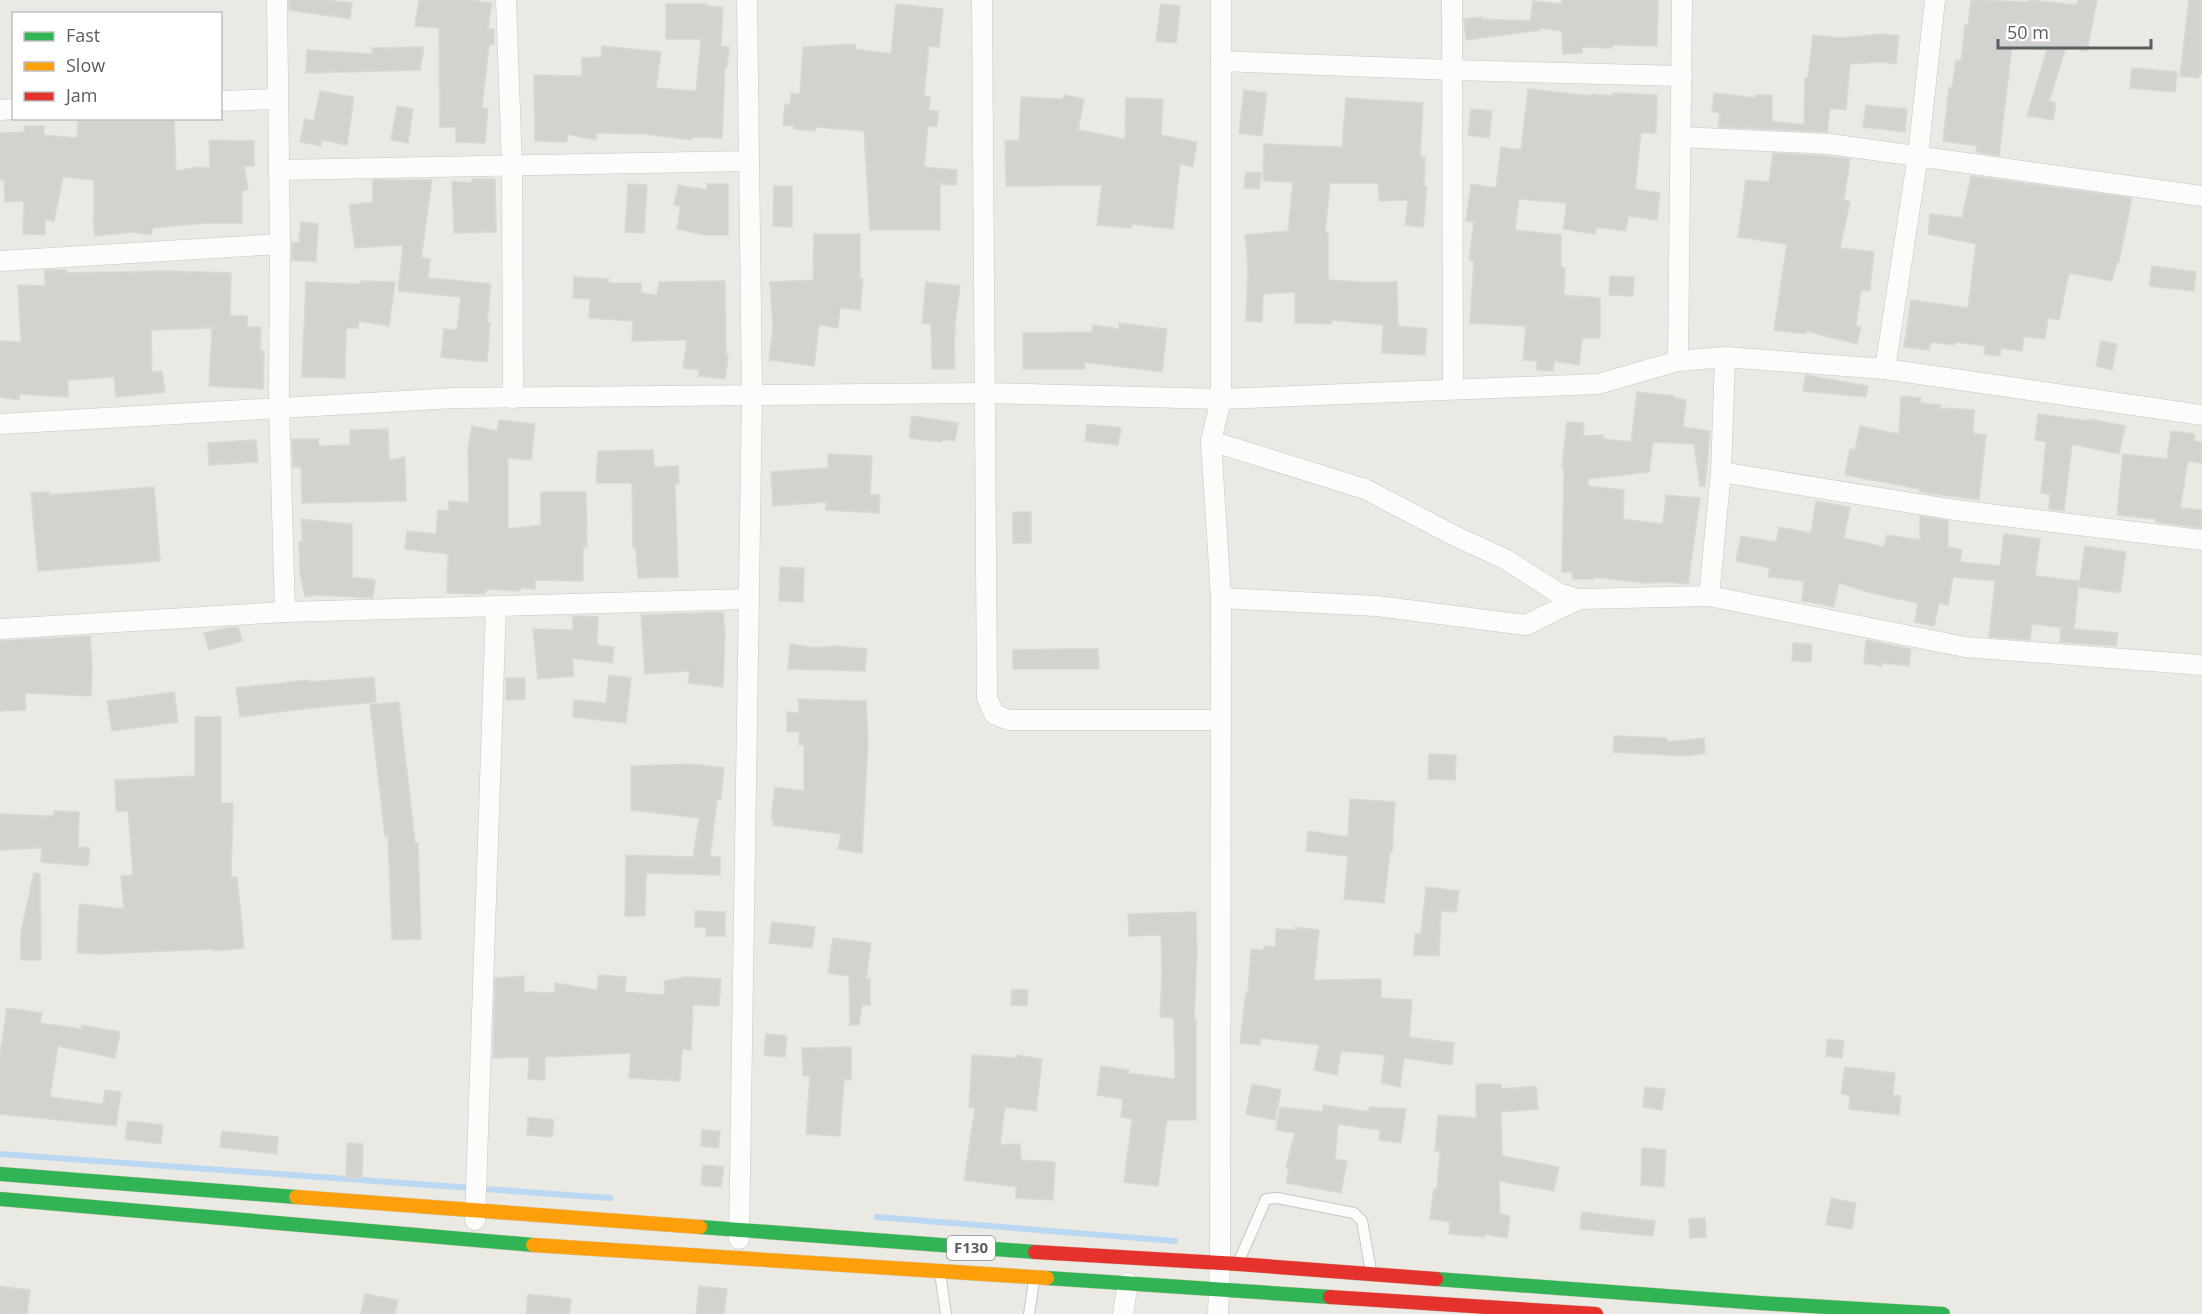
<svg xmlns="http://www.w3.org/2000/svg" width="2202" height="1314" viewBox="0 0 2202 1314" font-family="'Open Sans',sans-serif">
<style>
.lines{fill:none;stroke-linecap:round;stroke-linejoin:round}
.stream{stroke:#bad8f1;stroke-width:6}
.building{fill:#d3d2cf;stroke:#d9d8d4;stroke-width:1.5}
.lane-casing{stroke:#c6c7c6;stroke-width:12}
.street-casing{stroke:#c6c7c6;stroke-width:21}
.fast-casing{stroke:#d0c9b4;stroke-width:15}
.slow-casing{stroke:#d0c9b4;stroke-width:15}
.jam-casing{stroke:#d0c9b4;stroke-width:15}
.lane{stroke:#fcfcfb;stroke-width:10}
.street{stroke:#fcfcfb;stroke-width:20}
.fast{stroke:#30b455;stroke-width:14}
.slow{stroke:#ff9f0a;stroke-width:14}
.jam{stroke:#e5322d;stroke-width:14}
.labels{text-anchor:middle;stroke-width:4.5;stroke-linejoin:round;paint-order:stroke}
.shield{fill:#fff;stroke:#8c8e90;stroke-width:1.5}
.shield-label{font-size:15px;font-weight:bold;fill:#5a5d61}
</style>
<rect width="100%" height="100%" fill="#eae9e4"/>
<g class="lines">
<g class="stream">
<polyline points="0,1154 610,1198"/>
<polyline points="877,1217 1175,1241"/>
</g>
</g>
<g class="building">
<polygon points="289,0 327,0 352,3 350,19 289,10"/>
<polygon points="419,0 469,0 492,3 488,29 494,29 494,44 489,45 482,108 488,109 485,143 456,142 456,127 440,127 439,28 415,26"/>
<polygon points="1562,0 1658,0 1657,46 1612,45 1612,48 1582,47 1582,53 1563,54 1562,31 1540,28 1540,30 1466,40 1464,19 1482,17 1482,19 1530,21 1533,1 1562,4"/>
<polygon points="1971,0 2027,2 2030,0 2077,5 2078,0 2097,0 2087,51 2066,47 2049,101 2056,103 2053,120 2027,116 2047,50 2012,46 1999,156 1976,152 1977,146 1943,141 1949,88 1952,88 1956,60 1961,61 1965,25 1968,25"/>
<polygon points="2189,0 2202,0 2202,74 2199,74 2199,78 2180,76"/>
<polygon points="666,4 707,4 707,6 723,7 721,46 729,47 727,67 725,67 722,138 692,137 692,140 645,134 597,133 596,140 567,134 567,142 535,141 534,75 582,76 582,58 601,57 602,46 661,52 656,88 696,91 701,39 666,39"/>
<polygon points="896,4 943,9 939,47 929,46 924,96 930,97 929,110 938,111 937,126 928,126 924,167 957,170 956,185 940,184 940,230 870,230 864,131 815,127 815,131 794,129 794,126 783,125 785,104 790,105 791,93 800,94 803,47 855,44 855,49 891,54"/>
<polygon points="1161,4 1180,6 1176,43 1156,41"/>
<polygon points="1882,34 1899,36 1896,64 1880,62 1850,64 1846,110 1830,108 1827,132 1718,127 1720,113 1712,112 1714,93 1755,98 1755,95 1772,95 1772,121 1804,125 1805,78 1808,78 1813,35 1841,38"/>
<polygon points="424,47 420,70 306,73 307,50 372,54 372,48"/>
<polygon points="2132,68 2177,72 2175,92 2130,88"/>
<polygon points="1528,89 1592,96 1592,94 1613,96 1613,93 1657,95 1656,133 1641,133 1635,189 1660,193 1657,220 1628,216 1626,231 1596,227 1595,234 1563,229 1567,203 1519,199 1515,230 1561,235 1561,267 1565,268 1564,295 1600,298 1600,338 1582,338 1579,365 1554,361 1553,371 1537,370 1537,361 1523,360 1526,326 1470,323 1474,261 1469,260 1474,222 1466,221 1471,184 1496,188 1501,147 1521,150"/>
<polygon points="1244,90 1267,93 1262,136 1239,133"/>
<polygon points="320,91 354,97 347,145 322,140 321,146 300,142 305,119 314,121"/>
<polygon points="1064,95 1084,99 1078,130 1125,139 1126,98 1163,99 1161,135 1197,142 1193,167 1180,164 1173,229 1131,224 1131,228 1097,225 1102,185 1006,186 1005,140 1019,141 1021,97 1063,99"/>
<polygon points="1346,98 1423,103 1420,157 1425,157 1424,187 1427,187 1423,227 1405,225 1408,200 1379,201 1378,183 1330,183 1325,232 1328,232 1328,280 1361,282 1397,282 1398,326 1427,329 1425,355 1382,353 1383,325 1331,320 1331,324 1295,323 1295,292 1263,294 1262,322 1246,321 1248,267 1245,235 1288,231 1293,182 1263,181 1264,144 1342,147"/>
<polygon points="1866,105 1907,109 1905,132 1863,127"/>
<polygon points="397,106 413,109 408,143 391,140"/>
<polygon points="1471,109 1492,111 1489,138 1468,135"/>
<polygon points="78,118 174,118 176,171 197,167 210,168 209,140 254,141 254,166 244,166 248,189 242,191 242,223 205,223 152,228 151,235 132,232 95,236 93,215 94,215 94,180 63,177 54,221 45,219 45,235 23,234 24,201 5,202 4,180 0,180 0,133 24,132 24,126 44,126 44,135 77,138"/>
<polygon points="1773,153 1825,156 1850,159 1844,200 1850,202 1840,248 1874,252 1870,291 1861,290 1856,326 1861,327 1857,344 1806,331 1806,334 1774,330 1787,244 1738,237 1746,180 1769,182"/>
<polygon points="1246,172 1261,173 1259,189 1244,188"/>
<polygon points="1971,176 2132,198 2119,262 2117,262 2112,281 2069,273 2059,320 2048,318 2045,339 2024,336 2022,351 2001,348 2000,356 1984,354 1985,346 1955,342 1954,345 1931,342 1929,350 1904,347 1911,300 1968,308 1976,244 1928,234 1930,214 1962,218"/>
<polygon points="472,179 495,179 496,232 454,233 452,181 472,183"/>
<polygon points="373,180 432,180 421,258 430,259 428,278 491,284 487,322 490,323 487,362 441,357 444,329 457,330 461,297 398,291 403,245 355,248 349,205 373,202"/>
<polygon points="628,184 647,185 644,233 625,232"/>
<polygon points="707,184 728,184 728,235 705,235 677,229 681,206 674,205 678,185 707,190"/>
<polygon points="774,186 792,186 792,227 773,226"/>
<polygon points="301,222 318,224 316,262 292,260 292,242 299,243"/>
<polygon points="814,234 860,234 860,279 863,279 860,310 840,308 838,328 819,325 814,366 769,360 773,327 770,282 813,280"/>
<polygon points="2152,266 2196,272 2194,291 2149,286"/>
<polygon points="45,270 67,270 67,273 168,271 231,273 230,316 247,316 247,327 261,327 260,351 264,351 263,389 209,386 212,328 151,330 152,372 162,371 165,392 116,397 114,377 68,380 68,397 20,394 19,400 0,397 0,341 21,342 18,285 45,286"/>
<polygon points="1610,276 1634,277 1633,296 1609,295"/>
<polygon points="574,277 609,279 608,283 641,283 641,293 657,295 659,282 725,281 726,355 728,356 725,379 698,376 699,370 683,368 687,340 632,341 633,321 589,318 590,299 573,298"/>
<polygon points="361,281 395,282 389,326 359,321 358,328 346,328 345,378 302,377 306,282 361,284"/>
<polygon points="926,282 960,286 954,331 956,331 954,341 955,369 932,369 931,324 922,323"/>
<polygon points="1119,323 1167,329 1162,372 1084,362 1085,369 1023,369 1023,333 1092,332 1093,325 1119,329"/>
<polygon points="2101,341 2117,344 2112,370 2096,366"/>
<polygon points="1806,375 1868,386 1866,397 1803,391"/>
<polygon points="1637,392 1674,396 1674,398 1686,400 1683,427 1710,431 1705,486 1700,486 1694,444 1653,442 1649,472 1588,479 1588,486 1624,490 1623,519 1663,524 1666,495 1700,498 1688,584 1666,582 1644,583 1594,577 1594,579 1572,579 1572,572 1562,572 1564,468 1562,468 1567,422 1584,423 1583,436 1603,435 1603,439 1631,442"/>
<polygon points="1901,396 1921,398 1920,403 1941,405 1940,408 1974,410 1973,433 1986,435 1979,500 1920,492 1920,489 1845,475 1850,449 1855,450 1860,426 1899,434"/>
<polygon points="2038,414 2089,421 2089,419 2125,426 2119,454 2072,444 2064,511 2049,509 2050,494 2041,493 2046,442 2035,440"/>
<polygon points="912,416 958,423 955,441 943,439 942,442 909,438"/>
<polygon points="499,420 535,424 531,460 508,458 508,529 541,525 541,492 586,492 587,547 583,547 583,581 535,580 535,589 521,588 520,591 488,589 487,591 485,591 485,594 447,593 448,554 405,549 407,531 436,534 438,510 448,511 449,501 469,503 468,449 472,426 497,431"/>
<polygon points="1087,424 1121,428 1118,445 1085,441"/>
<polygon points="388,429 389,460 405,457 406,501 302,503 301,467 293,467 292,439 318,439 319,446 350,445 350,430"/>
<polygon points="2171,431 2195,434 2194,441 2202,442 2202,463 2188,461 2180,508 2202,510 2202,528 2156,522 2156,519 2117,515 2123,454 2167,459"/>
<polygon points="256,440 258,462 209,465 208,443"/>
<polygon points="653,450 654,467 678,466 679,484 675,484 678,577 638,578 636,549 633,548 632,483 596,483 598,451"/>
<polygon points="828,454 872,456 870,494 880,495 879,513 826,510 826,502 773,506 771,472 828,468"/>
<polygon points="154,487 160,561 38,571 31,493 49,492 50,495"/>
<polygon points="1816,501 1850,507 1844,538 1884,547 1887,535 1920,540 1920,516 1948,521 1948,547 1962,550 1960,562 2000,566 2004,534 2040,539 2035,576 2079,581 2074,629 2118,633 2116,646 2060,642 2061,627 2065,628 2032,624 2030,640 1989,637 1995,581 1953,577 1948,605 1939,603 1934,626 1915,622 1918,603 1875,594 1839,583 1834,607 1802,601 1804,581 1768,577 1770,568 1736,561 1741,536 1776,542 1779,527 1811,533"/>
<rect x="1013" y="512" width="18" height="31"/>
<polygon points="301,519 352,524 352,577 375,580 373,598 314,595 305,597 300,574 299,542 303,541"/>
<polygon points="2085,546 2126,552 2120,593 2079,587"/>
<polygon points="780,567 804,568 803,602 779,601"/>
<polygon points="723,612 725,632 723,687 688,683 690,671 645,674 641,615"/>
<polygon points="573,616 598,617 597,645 614,647 612,663 572,658 574,676 538,679 533,629 573,630"/>
<polygon points="238,627 242,641 209,650 204,633 225,628"/>
<polygon points="90,636 92,668 91,696 25,693 26,710 0,711 0,641"/>
<polygon points="1866,640 1911,649 1909,666 1882,663 1882,666 1864,663"/>
<polygon points="1793,643 1812,644 1811,662 1792,661"/>
<polygon points="790,644 815,648 835,646 867,649 865,671 788,669"/>
<polygon points="1068,649 1098,649 1099,669 1013,669 1013,650"/>
<polygon points="609,675 631,678 626,723 573,717 574,700 606,703"/>
<polygon points="374,677 376,702 312,708 240,717 236,688 309,680 309,682"/>
<polygon points="506,678 525,678 525,699 506,700"/>
<polygon points="174,692 178,722 112,731 107,701"/>
<polygon points="798,699 866,701 868,743 862,853 838,849 841,834 773,825 773,818 771,818 775,787 804,791 804,745 799,745 799,732 787,732 787,712 799,713"/>
<polygon points="399,702 415,843 418,843 421,939 392,940 388,836 385,836 370,705"/>
<polygon points="195,717 221,717 221,803 233,803 231,877 237,877 244,948 214,951 213,949 101,954 77,953 79,906 81,907 81,904 124,909 121,876 133,875 128,811 116,811 115,780 195,776"/>
<polygon points="1614,736 1667,738 1667,742 1704,738 1705,753 1686,756 1613,752"/>
<polygon points="1429,754 1456,755 1455,780 1428,779"/>
<polygon points="692,764 724,768 721,799 717,799 710,857 720,857 720,875 646,873 645,916 625,916 626,855 693,857 699,818 631,810 631,766"/>
<polygon points="1350,799 1395,802 1392,852 1390,852 1384,903 1344,899 1348,856 1306,851 1308,831 1348,837"/>
<polygon points="54,811 79,812 78,847 90,848 88,866 41,862 42,848 0,850 0,814 54,816"/>
<polygon points="34,873 40,874 41,960 21,960 21,931"/>
<polygon points="1426,887 1459,891 1456,912 1441,911 1439,956 1414,955 1415,934 1421,934"/>
<polygon points="695,911 725,912 725,936 706,936 706,927 695,927"/>
<polygon points="1196,912 1197,952 1194,1020 1196,1020 1196,1120 1167,1120 1158,1186 1124,1182 1132,1119 1121,1117 1123,1099 1097,1095 1101,1066 1129,1070 1128,1073 1175,1079 1174,1018 1160,1017 1162,974 1161,935 1129,936 1128,914"/>
<polygon points="772,922 815,927 812,948 769,943"/>
<polygon points="1295,927 1319,930 1314,980 1381,979 1381,998 1412,1000 1409,1037 1454,1043 1452,1065 1404,1058 1400,1087 1381,1083 1385,1055 1341,1051 1337,1075 1314,1070 1319,1045 1261,1038 1260,1045 1240,1043 1246,993 1248,993 1251,949 1264,950 1264,946 1275,947 1276,929 1295,930"/>
<polygon points="833,938 871,943 866,979 870,979 870,1005 862,1005 859,1025 850,1025 849,976 828,973"/>
<polygon points="599,975 626,977 625,992 665,995 664,981 685,977 721,979 719,1006 693,1005 691,1050 682,1049 680,1081 629,1078 631,1053 545,1057 545,1080 528,1079 529,1057 493,1058 495,978 524,976 524,992 555,993 555,983 597,990"/>
<polygon points="1012,989 1028,990 1027,1006 1011,1005"/>
<polygon points="7,1008 42,1013 40,1023 81,1029 82,1025 120,1032 115,1058 58,1046 50,1097 103,1104 105,1090 121,1092 116,1126 0,1114 0,1054"/>
<polygon points="766,1034 787,1036 785,1057 764,1055"/>
<polygon points="1827,1039 1844,1041 1842,1058 1826,1056"/>
<polygon points="851,1047 851,1080 844,1080 840,1136 806,1134 810,1076 803,1076 802,1048"/>
<polygon points="972,1055 1016,1058 1017,1055 1042,1059 1036,1111 1005,1107 1000,1145 1020,1144 1021,1160 1055,1162 1053,1200 1016,1198 1016,1187 964,1180 975,1108 969,1107"/>
<polygon points="1845,1067 1895,1073 1893,1095 1901,1096 1899,1115 1849,1109 1850,1095 1841,1094"/>
<polygon points="1252,1084 1281,1090 1275,1120 1246,1114"/>
<polygon points="1476,1084 1501,1084 1501,1089 1536,1086 1538,1109 1501,1112 1502,1156 1559,1167 1554,1191 1499,1181 1500,1214 1510,1216 1507,1238 1485,1234 1485,1237 1449,1234 1450,1222 1430,1219 1434,1189 1437,1189 1440,1151 1435,1151 1438,1115 1476,1118"/>
<polygon points="1645,1087 1665,1089 1662,1110 1643,1107"/>
<polygon points="1323,1105 1369,1112 1369,1107 1406,1109 1401,1143 1379,1140 1380,1130 1338,1124 1335,1159 1347,1161 1341,1193 1286,1183 1289,1168 1286,1167 1295,1133 1276,1130 1280,1107 1323,1112"/>
<polygon points="528,1117 554,1120 552,1137 527,1135"/>
<polygon points="128,1121 163,1125 161,1144 125,1139"/>
<polygon points="702,1130 720,1131 718,1148 701,1146"/>
<polygon points="222,1131 278,1137 277,1154 220,1147"/>
<polygon points="347,1143 363,1144 362,1178 346,1178"/>
<polygon points="1642,1148 1666,1150 1664,1187 1641,1185"/>
<polygon points="703,1165 724,1167 721,1187 701,1185"/>
<polygon points="1831,1198 1856,1203 1852,1229 1826,1225"/>
<polygon points="1582,1212 1655,1221 1653,1236 1580,1229"/>
<polygon points="1705,1218 1706,1237 1690,1238 1689,1219"/>
<polygon points="0,1286 30,1290 27,1314 0,1314"/>
<polygon points="699,1286 727,1289 724,1314 696,1314"/>
<polygon points="365,1294 398,1300 395,1314 361,1314"/>
<polygon points="528,1294 571,1299 569,1314 526,1314"/>
</g>
<g class="lines">
<g class="lane-casing">
<g id="lane">
<polyline points="1239,1261 1266,1199 1277,1198 1354,1213 1362,1221 1371,1271"/>
<polyline points="940,1273 946,1314"/>
<polyline points="1029,1314 1034,1281"/>
</g>
</g>
<g class="street-casing">
<g id="street">
<polyline points="277,0 280,244 279,408 285,612"/>
<polyline points="506,0 512,166 513,398"/>
<polyline points="982,0 987,698 994,714 1009,720 1220,720"/>
<polyline points="1452,0 1453,389"/>
<polyline points="1221,61 1452,70 1682,76"/>
<polyline points="220,101 278,99"/>
<polyline points="0,110 14,109"/>
<polyline points="1681,137 1830,144 2202,196"/>
<polyline points="279,170 749,161"/>
<polyline points="0,261 280,244"/>
<polyline points="1678,361 1682,0"/>
<polyline points="1885,369 1918,155 1935,0"/>
<polyline points="0,424 455,398 984,393 1221,399 1598,384 1678,361 1725,357 1885,369 2202,415"/>
<polyline points="1211,441 1365,489 1455,536 1505,559 1558,593 1579,599"/>
<polyline points="1721,472 1955,510 2202,540"/>
<polyline points="1709,596 1721,472 1725,357"/>
<polyline points="1221,598 1377,606 1526,625 1579,599 1709,596 1965,647 2202,665"/>
<polyline points="0,629 285,612 749,599"/>
<polyline points="475,1220 496,606"/>
<polyline points="739,1239 752,395 747,0"/>
<polyline points="1123,1314 1128,1283"/>
<polyline points="1218,1314 1220,1263 1221,598 1211,441 1221,399 1221,0"/>
</g>
</g>
<g class="fast-casing">
<g id="fast">
<polyline points="0,1174 296,1197"/>
<polyline points="0,1199 533,1245"/>
<polyline points="700,1227 1035,1252"/>
<polyline points="1047,1278 1330,1297"/>
<polyline points="1436,1279 1760,1303 1943,1314"/>
</g>
</g>
<g class="slow-casing">
<g id="slow">
<polyline points="296,1197 700,1227"/>
<polyline points="533,1245 1047,1278"/>
</g>
</g>
<g class="jam-casing">
<g id="jam">
<polyline points="1035,1252 1238,1264 1436,1279"/>
<polyline points="1330,1297 1596,1314"/>
</g>
</g>
<use href="#lane" class="lane"/>
<use href="#street" class="street"/>
<use href="#fast" class="fast"/>
<use href="#slow" class="slow"/>
<use href="#jam" class="jam"/>
</g>
<g class="labels">
<rect class="shield" x="947" y="1236" width="48" height="24" rx="4.5"/>
<g class="shield-label">
<text x="971" y="1253">F130</text>
</g>
</g>
<rect x="12" y="12" width="210" height="108" fill="#ffffff" stroke="#bdbec0" stroke-width="1.5"/>
<rect x="24" y="32" width="30" height="9" fill="#30b455" stroke="#bdbec0" stroke-width="1.5"/>
<text x="66" y="42" font-size="18" fill="#5a5d61">Fast</text>
<rect x="24" y="62" width="30" height="9" fill="#ff9f0a" stroke="#bdbec0" stroke-width="1.5"/>
<text x="66" y="72" font-size="18" fill="#5a5d61">Slow</text>
<rect x="24" y="92" width="30" height="9" fill="#e5322d" stroke="#bdbec0" stroke-width="1.5"/>
<text x="66" y="102" font-size="18" fill="#5a5d61">Jam</text>
<path d="M1998 39v9h153v-9" fill="none" stroke="#5a5d61" stroke-width="3"/>
<text x="2007" y="39" font-size="18" fill="#5a5d61" stroke="#ffffff" stroke-width="4.5" paint-order="stroke">50 m</text>
</svg>
